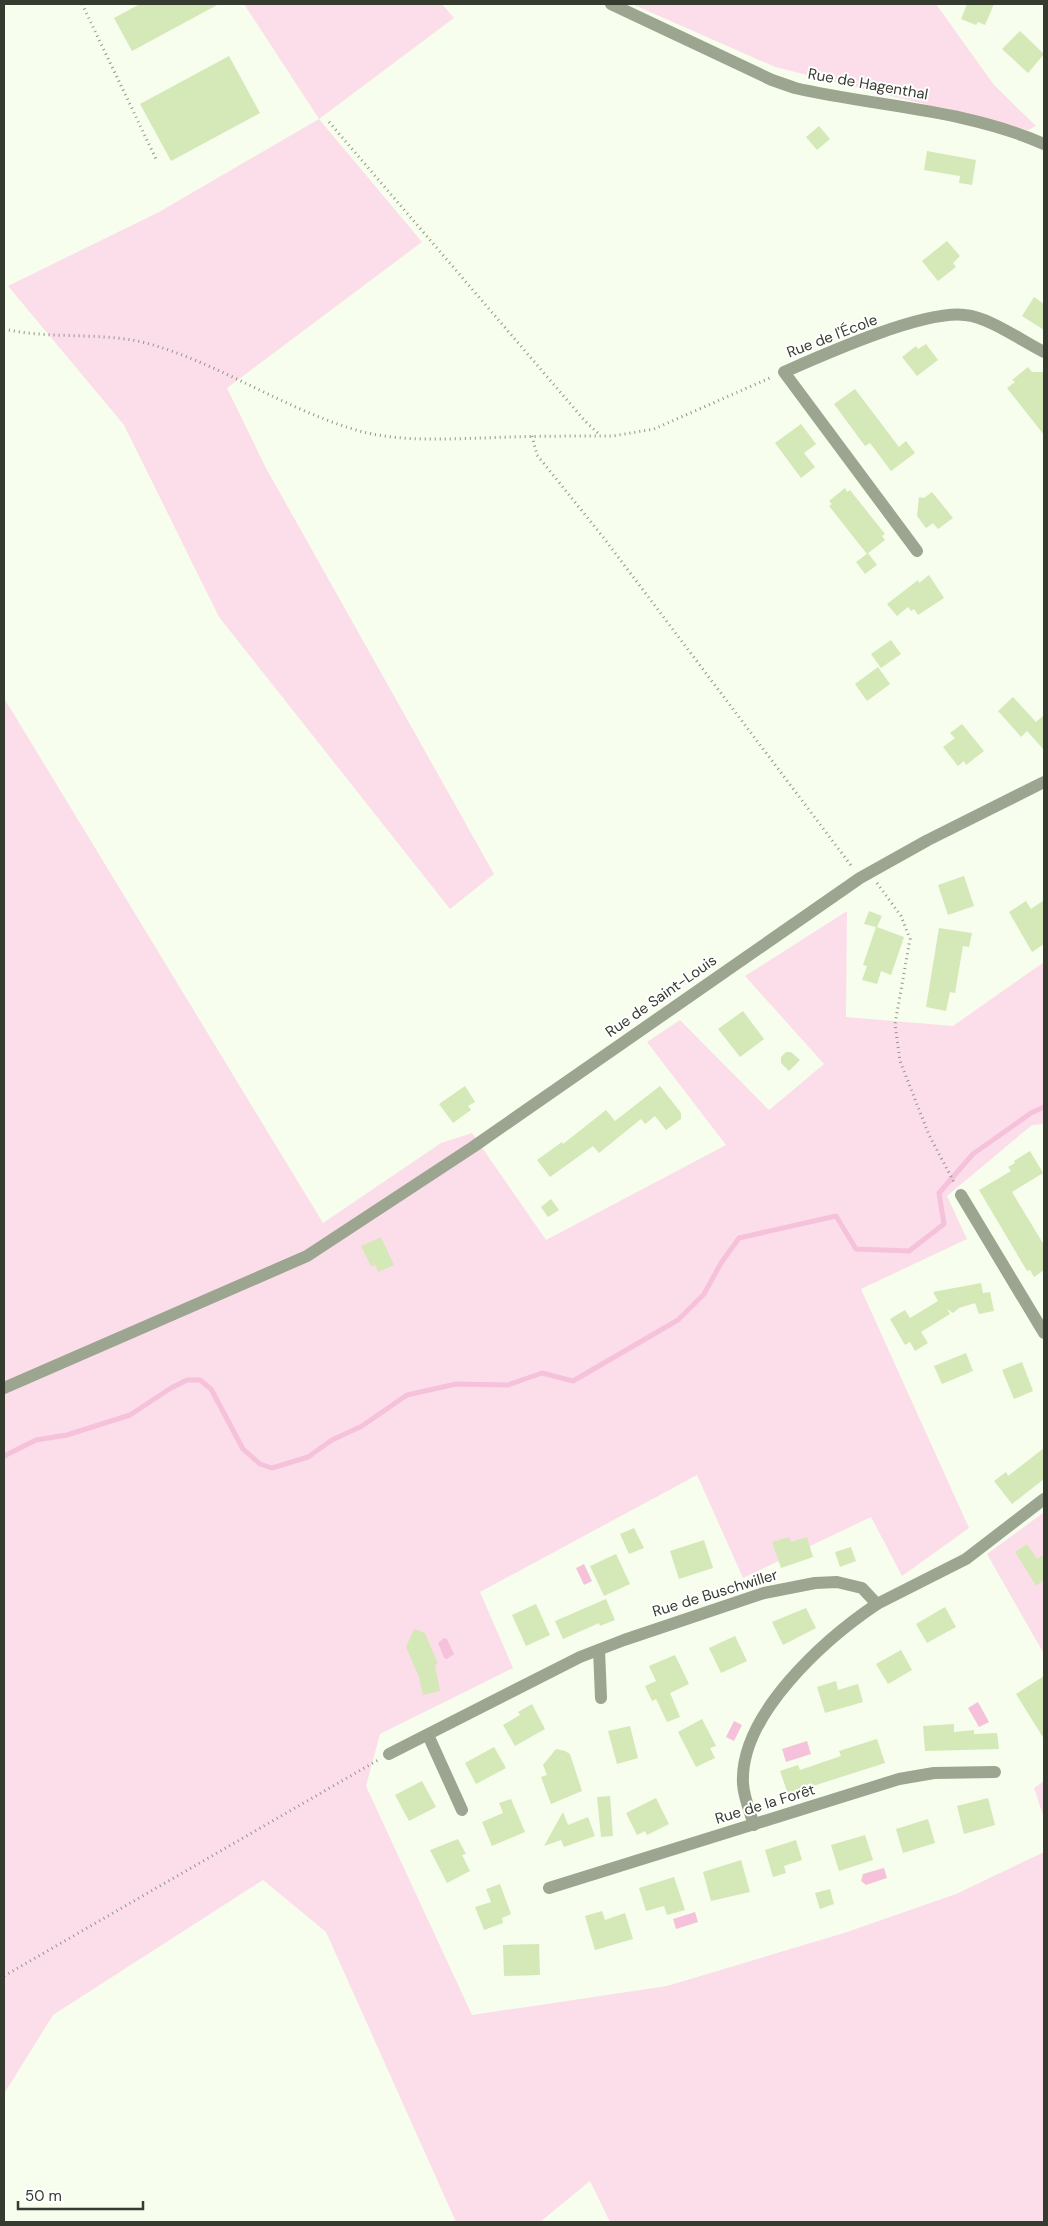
<svg xmlns="http://www.w3.org/2000/svg" width="1048" height="2226" viewBox="0 0 1048 2226" font-family="'DM Sans',sans-serif">
<style>
.green{fill:#fcdeeb}
.water{fill:#f6c1da}
.lines{fill:none;stroke-linecap:round;stroke-linejoin:round}
.stream{stroke:#f6c1da;stroke-width:5}
.building{fill:#d5e8b7}
.path{stroke:#909688;stroke-width:3;stroke-dasharray:1 4;stroke-linecap:butt}
.minor{stroke:#9ca590;stroke-width:12}
.labels{text-anchor:middle;stroke-width:4;stroke-linejoin:round;paint-order:stroke}
.street-label{font-size:15px;fill:#363b30;stroke:#fff}
</style>
<rect width="100%" height="100%" fill="#f7feed"/>
<g class="green">
<polygon points="244,4 442,4 454,18 319,119 422,242 227,388 266,468 494,874 450,909 219,617 124,425 8,286 159,212 319,119"/>
<polygon points="632,4 936,4 994,85 1036,126 1028,130 775,67"/>
<polygon points="4,698 323,1223 441,1143 472,1133 546,1240 726,1145 647,1042 680,1020 769,1110 824,1064 745,976 847,911 846,1017 953,1026 1044,962 1044,1124 1032,1125 947,1196 967,1239 861,1289 969,1528 902,1576 871,1517 743,1578 697,1475 480,1592 513,1668 380,1734 366,1786 472,2015 667,1986 844,1933 956,1894 1044,1852 1044,2222 610,2222 590,2181 540,2222 456,2222 326,1932 263,1880 53,2015 4,2094"/>
<polygon points="1043,1513 1044,1515 1044,1654 987,1554"/>
<polygon points="1044,1781 1044,1818 1034,1788"/>
</g>
<g class="water">
<polygon points="584,1564 592,1581 584,1585 576,1568"/>
<polygon points="444,1638 447,1639 454,1654 447,1659 444,1658 438,1643"/>
<polygon points="978,1702 989,1722 979,1727 968,1708"/>
<polygon points="734,1721 742,1725 734,1741 726,1737"/>
<polygon points="807,1741 811,1754 786,1762 782,1749"/>
<polygon points="884,1868 887,1878 866,1885 861,1881 863,1874"/>
<polygon points="695,1912 698,1922 676,1929 673,1919"/>
</g>
<g class="lines">
<polyline class="stream" points="4,1456 36,1440 67,1435 130,1415 171,1388 187,1380 200,1380 211,1389 243,1449 260,1464 272,1468 308,1457 332,1440 362,1426 407,1395 456,1384 508,1385 542,1373 573,1381 678,1320 704,1294 721,1263 739,1238 836,1216 856,1249 909,1251 944,1224 939,1193 973,1154 1031,1113 1044,1107"/>
</g>
<g class="building">
<polygon points="140,4 219,4 132,51 114,18"/>
<polygon points="967,4 994,4 985,25 978,22 976,25 961,19"/>
<polygon points="1020,31 1044,54 1028,73 1002,49"/>
<polygon points="229,56 260,113 171,161 140,104"/>
<polygon points="819,126 830,139 817,150 806,137"/>
<polygon points="927,151 976,160 972,185 959,183 960,176 924,170"/>
<polygon points="947,241 960,256 953,263 956,267 938,281 922,261"/>
<polygon points="1034,297 1044,304 1044,330 1022,316"/>
<polygon points="926,344 938,360 917,376 902,357 916,346 918,349"/>
<polygon points="1028,367 1032,372 1044,372 1044,435 1007,388 1015,382 1012,380"/>
<polygon points="855,389 899,447 906,441 915,453 891,471 870,443 865,446 834,404"/>
<polygon points="801,424 816,444 804,453 815,467 801,478 775,443"/>
<polygon points="845,488 847,492 850,490 885,534 882,536 885,540 867,554 829,506 832,504 829,501"/>
<polygon points="932,492 953,518 938,529 933,523 926,528 917,516 919,497 924,498"/>
<polygon points="868,553 877,565 865,574 856,562"/>
<polygon points="929,575 944,598 918,615 914,609 911,611 908,607 897,616 887,604 918,580 919,583"/>
<polygon points="891,640 901,654 881,668 871,654"/>
<polygon points="878,667 890,684 867,701 855,684"/>
<polygon points="1013,697 1036,722 1044,715 1044,750 1027,731 1021,737 998,711"/>
<polygon points="962,724 984,751 966,765 964,761 958,766 943,747 955,738 950,733"/>
<polygon points="964,876 974,906 948,915 938,885"/>
<polygon points="1044,900 1044,944 1032,952 1009,912 1026,901 1031,909"/>
<polygon points="869,911 882,916 877,927 904,937 891,975 881,971 877,984 862,980 867,966 863,965 876,927 864,924"/>
<polygon points="939,928 972,933 969,947 963,946 955,993 950,992 946,1011 926,1007"/>
<polygon points="743,1011 764,1039 740,1057 718,1029"/>
<polygon points="786,1052 791,1052 800,1060 789,1071 781,1063 781,1057"/>
<polygon points="465,1086 475,1102 468,1106 471,1110 453,1123 439,1104"/>
<polygon points="660,1086 681,1113 681,1119 666,1130 655,1116 645,1124 641,1119 599,1153 593,1146 550,1177 537,1160 562,1142 563,1144 606,1110 615,1121"/>
<polygon points="1030,1151 1043,1173 1012,1192 1044,1245 1044,1270 1034,1277 1030,1270 1027,1271 979,1190 1011,1171 1008,1167 1015,1163 1014,1161"/>
<polygon points="551,1199 559,1210 548,1217 541,1207"/>
<polygon points="381,1237 394,1265 378,1272 375,1265 371,1266 361,1246"/>
<polygon points="981,1283 983,1293 990,1292 994,1311 979,1314 975,1303 959,1308 953,1313 947,1309 950,1314 921,1332 928,1343 915,1351 910,1342 905,1345 890,1319 905,1310 910,1318 938,1301 933,1292"/>
<polygon points="966,1353 973,1371 942,1384 934,1366"/>
<polygon points="1022,1362 1033,1391 1014,1399 1002,1370"/>
<polygon points="1044,1448 1044,1479 1012,1504 994,1481 1006,1472 1008,1476"/>
<polygon points="634,1528 644,1548 629,1554 620,1534"/>
<polygon points="789,1537 791,1542 807,1537 813,1557 781,1568 772,1542"/>
<polygon points="704,1540 713,1568 679,1579 670,1551"/>
<polygon points="1027,1544 1037,1559 1044,1554 1044,1580 1036,1586 1015,1552"/>
<polygon points="851,1547 856,1561 840,1567 835,1552"/>
<polygon points="616,1554 630,1584 604,1596 590,1566"/>
<polygon points="606,1599 615,1620 600,1626 599,1623 563,1639 555,1621"/>
<polygon points="536,1604 550,1635 526,1646 512,1615"/>
<polygon points="945,1607 956,1627 927,1643 916,1624"/>
<polygon points="806,1608 816,1628 783,1645 772,1622"/>
<polygon points="414,1629 425,1633 438,1664 435,1665 440,1691 423,1695 419,1677 406,1647"/>
<polygon points="735,1636 747,1661 721,1673 709,1648"/>
<polygon points="901,1650 912,1670 888,1684 876,1664"/>
<polygon points="675,1655 689,1684 670,1693 680,1717 667,1722 656,1699 652,1701 645,1686 656,1681 649,1666"/>
<polygon points="1044,1676 1044,1739 1016,1694"/>
<polygon points="836,1681 838,1690 858,1684 863,1702 825,1713 817,1687"/>
<polygon points="532,1704 545,1729 515,1746 503,1725 520,1715 518,1712"/>
<polygon points="702,1719 716,1746 710,1748 715,1758 696,1767 678,1732"/>
<polygon points="954,1724 954,1732 974,1730 974,1734 997,1733 999,1749 925,1751 923,1726"/>
<polygon points="630,1726 638,1758 617,1764 608,1731"/>
<polygon points="877,1739 885,1763 788,1794 780,1771 798,1765 800,1770 841,1756 839,1751"/>
<polygon points="494,1747 506,1768 476,1784 465,1763"/>
<polygon points="556,1749 565,1751 570,1754 582,1791 551,1804 541,1777 547,1775 543,1765"/>
<polygon points="422,1781 436,1807 409,1821 395,1795"/>
<polygon points="610,1796 613,1836 601,1837 597,1797"/>
<polygon points="656,1798 669,1824 647,1835 645,1831 637,1835 626,1813"/>
<polygon points="988,1798 995,1825 964,1834 957,1806"/>
<polygon points="511,1799 525,1832 492,1846 482,1822 503,1813 499,1803"/>
<polygon points="563,1812 568,1825 588,1817 595,1836 564,1847 561,1840 544,1846"/>
<polygon points="928,1819 935,1843 903,1853 896,1829"/>
<polygon points="865,1835 873,1860 839,1871 831,1845"/>
<polygon points="458,1839 466,1854 462,1855 470,1871 447,1883 430,1850"/>
<polygon points="796,1840 802,1860 784,1866 786,1873 773,1877 765,1850"/>
<polygon points="741,1860 750,1892 711,1901 703,1872"/>
<polygon points="674,1877 685,1910 667,1915 664,1906 646,1911 639,1888"/>
<polygon points="500,1884 511,1914 502,1918 503,1923 484,1930 475,1907 491,1902 486,1889"/>
<polygon points="830,1889 834,1904 820,1909 815,1893"/>
<polygon points="602,1911 605,1920 625,1913 633,1939 595,1950 585,1916"/>
<polygon points="539,1944 540,1975 504,1976 503,1945"/>
</g>
<g class="lines">
<g class="path">
<polyline points="82,4 157,161"/>
<polyline points="329,122 585,421 600,435"/>
<path d="M4 329C52 340 103 331 150 344 222 365 285 409 356 430 397 442 443 439 484 438 527 436 570 436 613 436L654 429 772 377"/>
<polyline points="532,436 537,455 603,537 853,868"/>
<polyline points="877,883 901,916 910,939 895,1024 900,1061 929,1135 955,1184"/>
<polyline points="4,1976 378,1760"/>
</g>
<g class="minor">
<path d="M611 4 772 80 795 88C878 107 965 109 1044 144"/>
<path d="M917 551 784 372C825 354 923 310 965 315 989 317 1022 341 1044 352"/>
<polyline points="961,1195 1044,1333"/>
<polyline points="4,1388 307,1256 473,1147 860,878 928,840 1044,782"/>
<polyline points="599,1650 601,1698"/>
<polyline points="428,1735 462,1810"/>
<polyline points="389,1754 580,1657 624,1640 764,1593 815,1583 837,1582 862,1588 877,1604 966,1559 1044,1499"/>
<path d="M754 1825C750 1812 744 1798 743 1784 739 1715 825 1639 877 1604"/>
<polyline points="549,1888 899,1779 934,1773 995,1772"/>
</g>
</g>
<g class="labels">
<g class="street-label">
<text transform="translate(868 84) rotate(10)" y="5">Rue de Hagenthal</text>
<text transform="translate(832 336) rotate(-21)" y="5">Rue de l'École</text>
<text transform="translate(661 996) rotate(-35)" y="5">Rue de Saint-Louis</text>
<text transform="translate(715 1593) rotate(-17)" y="5">Rue de Buschwiller</text>
<text transform="translate(765 1804) rotate(-17)" y="5">Rue de la Forêt</text>
</g>
</g>
<rect width="1048" height="2226" fill="none" stroke="#363b30" stroke-width="10"/>
<path d="M18 2201v8h125v-8" fill="none" stroke="#363b30" stroke-width="2.5"/>
<text x="25" y="2201" font-size="15" fill="#363b30" stroke="#ffffff" stroke-width="4" paint-order="stroke">50 m</text>
</svg>
